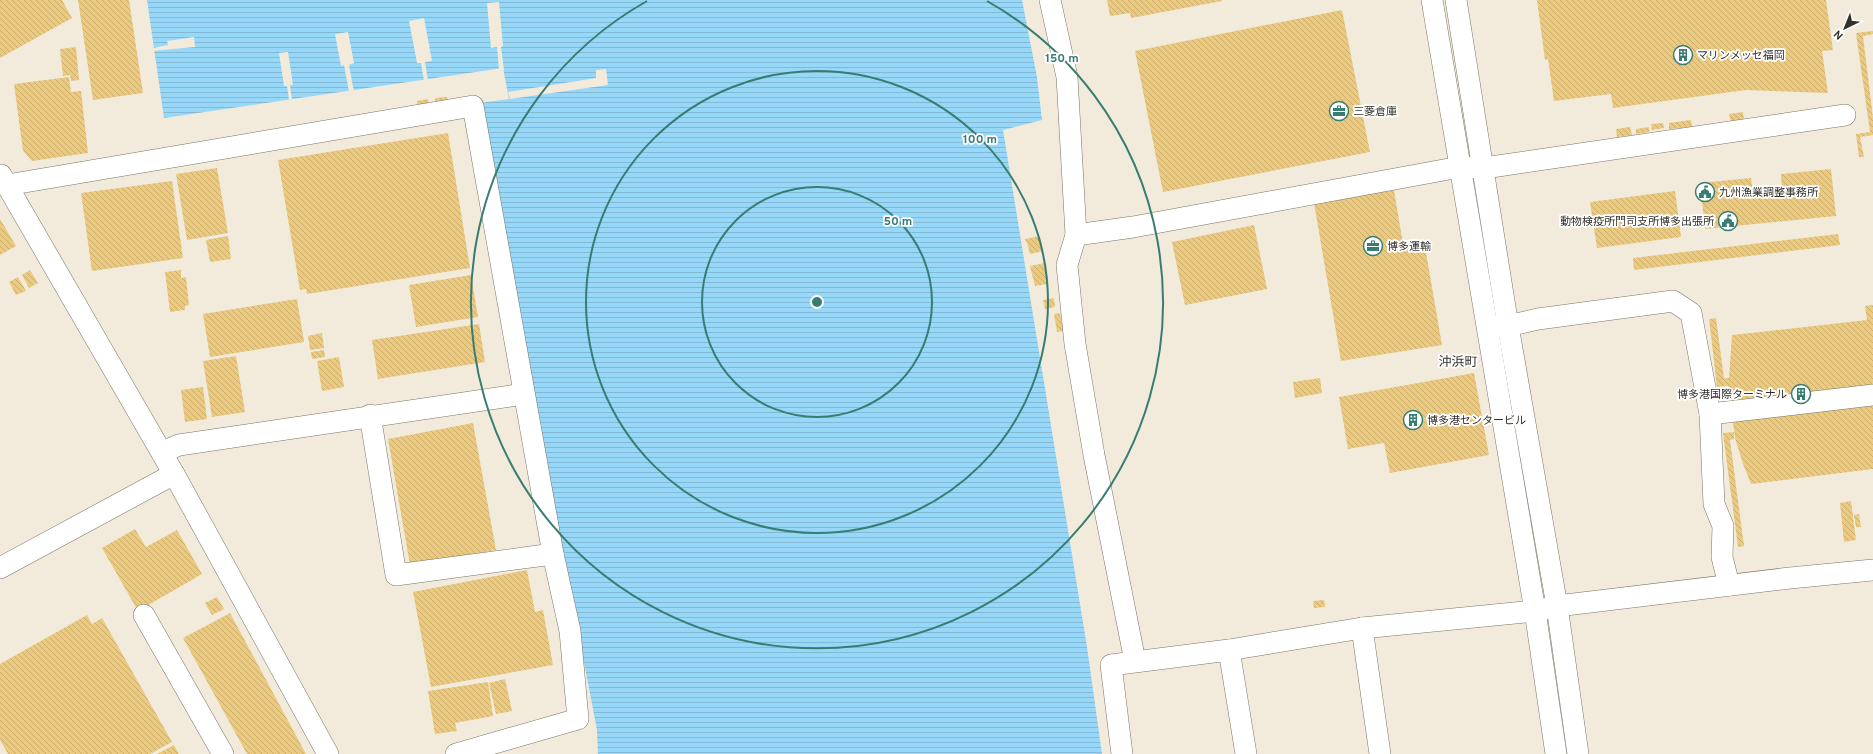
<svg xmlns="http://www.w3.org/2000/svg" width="1873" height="754" viewBox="0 0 1873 754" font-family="Overpass,'Noto Sans JP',sans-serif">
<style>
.water{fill:url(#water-rules)}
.pier{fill:#f2ebdc}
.building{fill:url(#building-back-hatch)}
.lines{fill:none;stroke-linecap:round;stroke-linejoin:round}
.minor-casing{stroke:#7b7567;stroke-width:22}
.minor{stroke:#fff;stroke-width:21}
.ring{fill:none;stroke:#387d72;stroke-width:2}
.labels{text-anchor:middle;stroke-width:3.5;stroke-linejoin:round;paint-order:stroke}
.poi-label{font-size:11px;fill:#33312b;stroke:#fff;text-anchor:start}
.quarter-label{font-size:13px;fill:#33312b;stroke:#fff}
.centre{fill:#387d72;stroke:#fff;stroke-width:2}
.ring-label{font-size:12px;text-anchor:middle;font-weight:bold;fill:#387d72;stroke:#fff;stroke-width:3.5;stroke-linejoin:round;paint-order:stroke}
</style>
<defs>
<pattern id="water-rules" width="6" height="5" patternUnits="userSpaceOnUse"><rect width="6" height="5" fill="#97d7f8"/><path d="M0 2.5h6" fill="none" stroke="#83b9d5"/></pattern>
<pattern id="building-back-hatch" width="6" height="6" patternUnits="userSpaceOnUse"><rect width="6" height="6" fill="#ebca80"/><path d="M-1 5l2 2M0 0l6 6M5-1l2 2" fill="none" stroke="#caae6f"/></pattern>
</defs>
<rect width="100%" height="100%" fill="#f2ebdc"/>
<polygon class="water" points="147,0 1022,0 1037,77 1042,120 1003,130 1087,647 1102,754 598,754 597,730 523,345 480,103 509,99 503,68 164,118"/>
<g class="pier">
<polygon points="499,2 503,46 501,47 504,70 499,70 497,47 491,48 487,3"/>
<polygon points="424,18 432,61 425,62 428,80 424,81 421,63 417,63 409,21"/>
<polygon points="348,32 354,63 349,65 354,92 349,92 344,65 341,66 335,34"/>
<polygon points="194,37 195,47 153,51 153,48 168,45 167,41"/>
<polygon points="288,52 293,85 290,85 292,100 289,100 287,86 284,86 279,53"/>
<polygon points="606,69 608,85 510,99 508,92 596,78 596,70"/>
</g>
<g class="building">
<polygon points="0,0 62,0 72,18 0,58"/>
<polygon points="78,0 129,0 143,93 93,100"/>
<polygon points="1107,0 1222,0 1222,1 1131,18 1130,13 1110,16"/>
<polygon points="1537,0 1826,0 1833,50 1822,51 1828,93 1746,90 1613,108 1611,94 1554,101 1548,59 1545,60"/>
<polygon points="1342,10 1370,152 1163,192 1135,51"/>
<polygon points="1873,31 1873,34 1863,36 1873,118 1873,135 1860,137 1864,157 1859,157 1856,134 1870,132 1856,33"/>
<polygon points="76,47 79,80 71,81 70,75 63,76 60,49"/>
<polygon points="69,77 71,92 81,91 88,153 32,161 23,151 14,84"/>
<polygon points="447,97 448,103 436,105 435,98"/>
<polygon points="428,99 429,106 417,108 417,101"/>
<polygon points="1743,112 1744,120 1731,122 1729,114"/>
<polygon points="1691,120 1692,127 1669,129 1669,123"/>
<polygon points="1663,123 1664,128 1652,130 1651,124"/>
<polygon points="1630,127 1632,135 1617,137 1616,129"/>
<polygon points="1649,127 1649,132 1636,134 1636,129"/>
<polygon points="448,133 470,268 307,294 306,289 300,290 278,160"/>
<polygon points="217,168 228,233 187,240 176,174"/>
<polygon points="1831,169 1836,216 1705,229 1700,183 1751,178 1753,192 1782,189 1781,174"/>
<polygon points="172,181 183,258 92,271 81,193"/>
<polygon points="1394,190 1403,244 1424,241 1442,345 1341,361 1314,203"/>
<polygon points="1675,191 1681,237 1597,248 1590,202"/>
<polygon points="0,219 16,246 0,255"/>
<polygon points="1254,225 1267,289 1185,305 1172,242"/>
<polygon points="1838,234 1840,245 1634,270 1633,258"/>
<polygon points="228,236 231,259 210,262 206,240"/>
<polygon points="1040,236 1043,251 1030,254 1027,242 1026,242 1025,239"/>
<polygon points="1045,263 1047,284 1035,286 1030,266"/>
<polygon points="30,270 38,283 29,288 22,275"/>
<polygon points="181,270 181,278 186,277 189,305 185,306 185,310 170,312 165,272"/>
<polygon points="471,275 478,317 416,327 409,285"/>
<polygon points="18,277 26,291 16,295 9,282"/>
<polygon points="1054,298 1055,307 1045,309 1043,300"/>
<polygon points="297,299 304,342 210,357 203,314"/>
<polygon points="1873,305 1873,469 1751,484 1743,464 1735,438 1728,386 1717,387 1709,319 1716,318 1724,378 1729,378 1732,335 1867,320 1865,306"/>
<polygon points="1060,313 1063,331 1057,332 1054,314"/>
<polygon points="479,324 485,362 378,379 372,340"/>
<polygon points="322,333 324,348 310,350 308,336"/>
<polygon points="324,350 325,357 312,359 311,352"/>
<polygon points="236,356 245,412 212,417 203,361"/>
<polygon points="339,357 344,387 322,391 317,361"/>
<polygon points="1474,373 1489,455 1390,473 1384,443 1348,449 1339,397"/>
<polygon points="1320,378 1322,393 1295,398 1293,382"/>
<polygon points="203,387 207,419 185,422 181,390"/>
<polygon points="473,423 496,550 410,565 388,439"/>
<polygon points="1734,432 1734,439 1730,440 1744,546 1738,547 1723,433"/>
<polygon points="1851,501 1856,540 1844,542 1840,503"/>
<polygon points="1859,514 1861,527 1856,527 1854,515"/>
<polygon points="135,529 146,547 177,530 202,574 138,611 102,548"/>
<polygon points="527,570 535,612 543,610 553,665 431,687 413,592"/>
<polygon points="217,597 224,609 212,615 205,603"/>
<polygon points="1324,600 1325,607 1314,608 1313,601"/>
<polygon points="230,613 306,754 247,754 183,638"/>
<polygon points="87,615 92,624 102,618 172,742 150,754 8,754 0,740 0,664"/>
<polygon points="505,679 512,711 496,714 489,683"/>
<polygon points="488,682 493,716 455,723 457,731 435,734 428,691"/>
<polygon points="174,745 179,754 157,754"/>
</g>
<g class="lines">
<g class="minor-casing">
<g id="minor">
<polyline points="1050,0 1067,77 1076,235 1067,265 1075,344 1094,455 1135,661"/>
<polyline points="1432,0 1535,611 1556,754"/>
<polyline points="1456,0 1508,326 1557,606 1578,754"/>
<polyline points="1,175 174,474 328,754"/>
<polyline points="7,185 473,106 553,554 570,631 578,719 456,754"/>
<polyline points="1076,235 1133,227 1460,167 1484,168 1845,115"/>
<polyline points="1494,327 1508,326 1538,319 1673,301 1691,313 1710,414 1714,504 1723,526 1722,557 1729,585"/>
<polyline points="1710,414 1873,395"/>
<polyline points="370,415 396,575 553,554"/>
<polyline points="162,452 179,445 524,394"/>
<polyline points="0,568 174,474"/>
<polyline points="144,615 223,754"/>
<polyline points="1362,628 1380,754"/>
<polyline points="1229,650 1246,754"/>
<polyline points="1122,754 1111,665 1229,650 1362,628 1535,611 1557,606 1790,578 1873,570"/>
</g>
</g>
<use href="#minor" class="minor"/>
</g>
<g class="ring">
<circle cx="817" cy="302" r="115"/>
<circle cx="817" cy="302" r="231"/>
<path d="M987 1A346 346 0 1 1 647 1"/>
</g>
<defs>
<g id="building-ring" transform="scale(1)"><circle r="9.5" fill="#fff" stroke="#387d72" stroke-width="1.5"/><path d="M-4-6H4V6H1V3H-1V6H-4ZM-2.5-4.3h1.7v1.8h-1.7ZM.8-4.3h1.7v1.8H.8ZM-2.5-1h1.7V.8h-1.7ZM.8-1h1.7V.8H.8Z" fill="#387d72"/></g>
<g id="office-ring" transform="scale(1)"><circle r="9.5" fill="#fff" stroke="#387d72" stroke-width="1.5"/><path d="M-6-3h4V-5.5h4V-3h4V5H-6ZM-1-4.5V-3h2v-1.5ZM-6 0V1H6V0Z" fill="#387d72"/></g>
<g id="civic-ring" transform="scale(1)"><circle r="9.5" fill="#fff" stroke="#387d72" stroke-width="1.5"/><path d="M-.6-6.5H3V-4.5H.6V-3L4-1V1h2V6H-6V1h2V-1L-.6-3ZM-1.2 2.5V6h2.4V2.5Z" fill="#387d72"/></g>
</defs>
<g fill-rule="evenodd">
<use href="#building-ring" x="1683" y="55"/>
<use href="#office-ring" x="1339" y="111"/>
<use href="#civic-ring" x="1705" y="192"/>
<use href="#civic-ring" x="1728" y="221"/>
<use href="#office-ring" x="1373" y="246"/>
<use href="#building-ring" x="1801" y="394"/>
<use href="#building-ring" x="1413" y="420"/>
</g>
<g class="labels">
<g class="poi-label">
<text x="1697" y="59">マリンメッセ福岡</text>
<text x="1353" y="115">三菱倉庫</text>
<text x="1719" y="196">九州漁業調整事務所</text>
<text x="1714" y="225" text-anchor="end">動物検疫所門司支所博多出張所</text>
<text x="1387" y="250">博多運輸</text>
<text x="1787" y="398" text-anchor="end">博多港国際ターミナル</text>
<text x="1427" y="424">博多港センタービル</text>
</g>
<g class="quarter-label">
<text x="1458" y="366">沖浜町</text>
</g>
</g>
<circle cx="817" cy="302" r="6" class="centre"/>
<g class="ring-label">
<text x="1062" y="62">150 m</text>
<text x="980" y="143">100 m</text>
<text x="898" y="225">50 m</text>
</g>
<g transform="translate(1845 28) rotate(223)" stroke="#ffffff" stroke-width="3" paint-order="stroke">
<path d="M0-3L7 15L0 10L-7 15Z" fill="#33312b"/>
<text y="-6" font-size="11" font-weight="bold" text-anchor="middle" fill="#33312b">N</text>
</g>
</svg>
